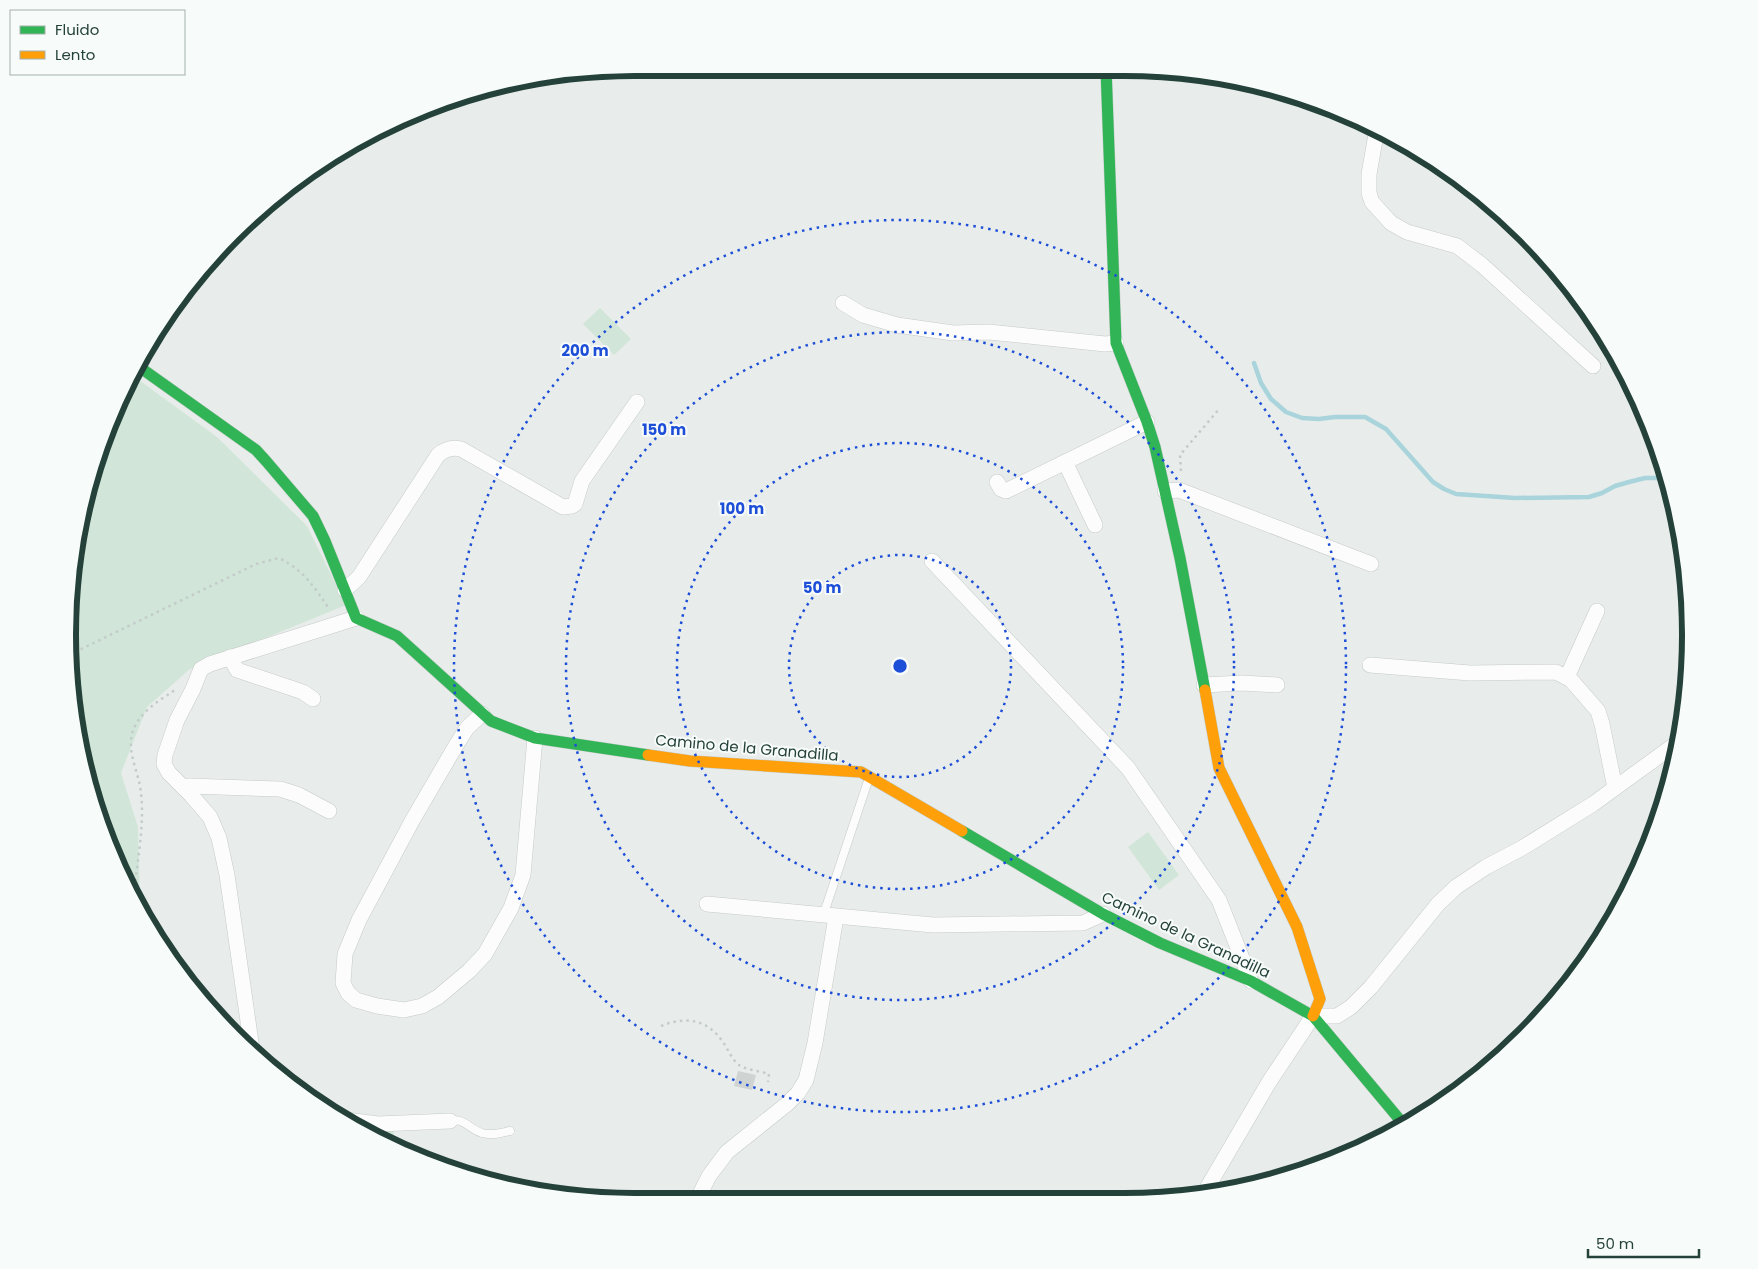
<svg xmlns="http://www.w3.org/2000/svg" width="1758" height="1269" viewBox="0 0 1758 1269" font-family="Poppins,sans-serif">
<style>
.green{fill:#d1e6d8}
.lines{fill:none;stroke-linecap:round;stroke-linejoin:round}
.stream{stroke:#a9d4db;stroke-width:4.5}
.building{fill:#cfd4d2}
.lane-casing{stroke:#c5cac8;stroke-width:9}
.street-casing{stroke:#c5cac8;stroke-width:16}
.fast-casing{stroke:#c3cbc8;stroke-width:12}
.slow-casing{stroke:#c3cbc8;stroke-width:12}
.path{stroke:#c3ccca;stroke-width:2.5;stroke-dasharray:2.5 4;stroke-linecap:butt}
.lane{stroke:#fcfcfc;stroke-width:8}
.street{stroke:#fcfcfc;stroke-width:15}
.fast{stroke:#30b455;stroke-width:11}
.slow{stroke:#ff9f0a;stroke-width:11}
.ring{fill:none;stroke:#1d4ed8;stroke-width:2.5;stroke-dasharray:2.5 5}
.labels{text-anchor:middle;stroke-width:4;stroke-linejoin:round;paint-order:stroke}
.street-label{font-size:15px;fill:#24423a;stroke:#f7fbf9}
.rim{fill:none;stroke:#24423a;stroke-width:6}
.centre{fill:#1d4ed8;stroke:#f7fbf9;stroke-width:2.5}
.ring-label{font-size:15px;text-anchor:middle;font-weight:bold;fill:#1d4ed8;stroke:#f7fbf9;stroke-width:4;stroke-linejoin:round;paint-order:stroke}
</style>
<rect width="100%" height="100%" fill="#e8edeb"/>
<g class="green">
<polygon points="600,308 631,339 614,355 583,324"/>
<polygon points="132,375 217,437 307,526 346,605 190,669 147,707 121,773 138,827 140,906 111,852 72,708 68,634 78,524 126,384"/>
<polygon points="1148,832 1179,875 1159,890 1128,847"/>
<polygon points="358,1127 394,1129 393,1147 383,1143"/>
</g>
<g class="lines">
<polyline class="stream" points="1254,363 1261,383 1271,399 1286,412 1302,418 1319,419 1335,417 1365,417 1386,429 1433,482 1444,489 1456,494 1515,498 1589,497 1602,493 1615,486 1629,482 1645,478 1666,478"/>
</g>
<polygon class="building" points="738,1071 756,1075 752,1090 734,1086"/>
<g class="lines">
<g class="lane-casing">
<g id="lane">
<polyline points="823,916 869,778"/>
<path d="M450 1121C464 1117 470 1130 482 1133 492 1136 501 1133 510 1131"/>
</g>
</g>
<g class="street-casing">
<g id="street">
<polyline points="1377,129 1369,174 1369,193 1372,202 1391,223 1407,232 1457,246 1482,265 1593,366"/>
<polyline points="843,303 863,315 897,325 953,333 989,332 1105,344 1116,343"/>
<polyline points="1065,462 1095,525"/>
<polyline points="997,482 1001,489 1006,491 1147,422"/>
<polyline points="1165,491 1179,490 1371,564"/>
<polyline points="932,561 1128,768 1219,900 1251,981"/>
<path d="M345 590 359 577 438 455C445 449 452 447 461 449L563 507 572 506 575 504 582 481 637 402"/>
<polyline points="230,657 237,670 303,692 313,699"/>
<polyline points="1370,665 1470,673 1556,672 1571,680 1598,711 1602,724 1615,788"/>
<polyline points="1567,677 1597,611"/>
<polyline points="1204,685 1242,683 1277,685"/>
<polyline points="482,714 467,728 455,747 412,821 359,920 345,954 343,983 348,993 356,1000 377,1006 404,1010 422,1006 438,997 469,971 485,954 511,908 523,875 535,738"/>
<polyline points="183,787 189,786 280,789 299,795 329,811"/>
<polyline points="707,904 933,925 1083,923 1103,914"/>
<polyline points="252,1049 227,875 219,838 210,817 191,795 169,773 164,764 165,755 177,720 193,689 201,669 210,664 356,618"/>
<polyline points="346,1120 378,1124 450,1121"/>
<polyline points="1203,1195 1269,1082 1313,1016 1337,1016 1351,1007 1371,987 1438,904 1456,887 1486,867 1522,848 1593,804 1677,743"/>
<polyline points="697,1200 709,1176 727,1152 787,1104 798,1093 806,1080 815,1043 836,917"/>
</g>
</g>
<g class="fast-casing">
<g id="fast">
<polyline points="1106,68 1116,343 1147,422 1155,447 1180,558 1205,690"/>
<polyline points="138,366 256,450 266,461 313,516 325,541 356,618 397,636 491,721 535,738 648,755"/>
<polyline points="962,831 1103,914 1160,943 1251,981 1313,1016 1405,1126"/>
</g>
</g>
<g class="slow-casing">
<g id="slow">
<polyline points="1205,690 1219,768 1297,927 1320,999 1313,1016"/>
<polyline points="648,755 690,761 861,772 962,831"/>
</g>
</g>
<g class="path">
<polyline points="1181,471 1180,455 1220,408"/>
<path d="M69 655 256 564 279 558C305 571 314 587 330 610"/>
<path d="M134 894C137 860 146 821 140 786 136 766 125 746 135 726 143 710 160 700 175 690"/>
<path d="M661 1026C686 1016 707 1019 723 1042 728 1049 732 1060 739 1065 746 1070 760 1071 769 1074L768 1082"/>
</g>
<use href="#lane" class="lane"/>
<use href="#street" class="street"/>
<use href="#fast" class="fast"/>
<use href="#slow" class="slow"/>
</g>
<g class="ring">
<circle cx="900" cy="666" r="111"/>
<circle cx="900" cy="666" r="223"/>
<circle cx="900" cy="666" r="334"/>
<circle cx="900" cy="666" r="446"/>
</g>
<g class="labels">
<g class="street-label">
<text transform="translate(747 748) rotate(5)" y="5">Camino de la Granadilla</text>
<text transform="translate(1186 935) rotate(25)" y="5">Camino de la Granadilla</text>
</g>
</g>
<path d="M0 0H1758V1269H0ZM634 76H1124A558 558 0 0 1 1682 634V635A558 558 0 0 1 1124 1193H634A558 558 0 0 1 76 635V634A558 558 0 0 1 634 76Z" fill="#f7fbf9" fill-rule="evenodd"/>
<path class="rim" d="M634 76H1124A558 558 0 0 1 1682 634V635A558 558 0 0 1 1124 1193H634A558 558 0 0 1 76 635V634A558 558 0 0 1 634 76Z"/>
<circle cx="900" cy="666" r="8" class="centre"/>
<g class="ring-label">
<text x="585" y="356">200 m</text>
<text x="664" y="435">150 m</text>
<text x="742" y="514">100 m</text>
<text x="822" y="593">50 m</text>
</g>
<rect x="10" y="10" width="175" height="65" fill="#f7fbf9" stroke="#a3b1ad"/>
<rect x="20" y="26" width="25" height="8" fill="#30b455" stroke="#a3b1ad"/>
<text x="55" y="35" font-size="15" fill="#24423a">Fluido</text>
<rect x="20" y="51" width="25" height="8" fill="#ff9f0a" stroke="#a3b1ad"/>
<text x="55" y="60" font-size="15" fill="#24423a">Lento</text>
<path d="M1588 1249v8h111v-8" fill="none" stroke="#24423a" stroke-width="2.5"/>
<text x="1596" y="1249" font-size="15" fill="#24423a" stroke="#f7fbf9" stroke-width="4" paint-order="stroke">50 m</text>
</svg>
